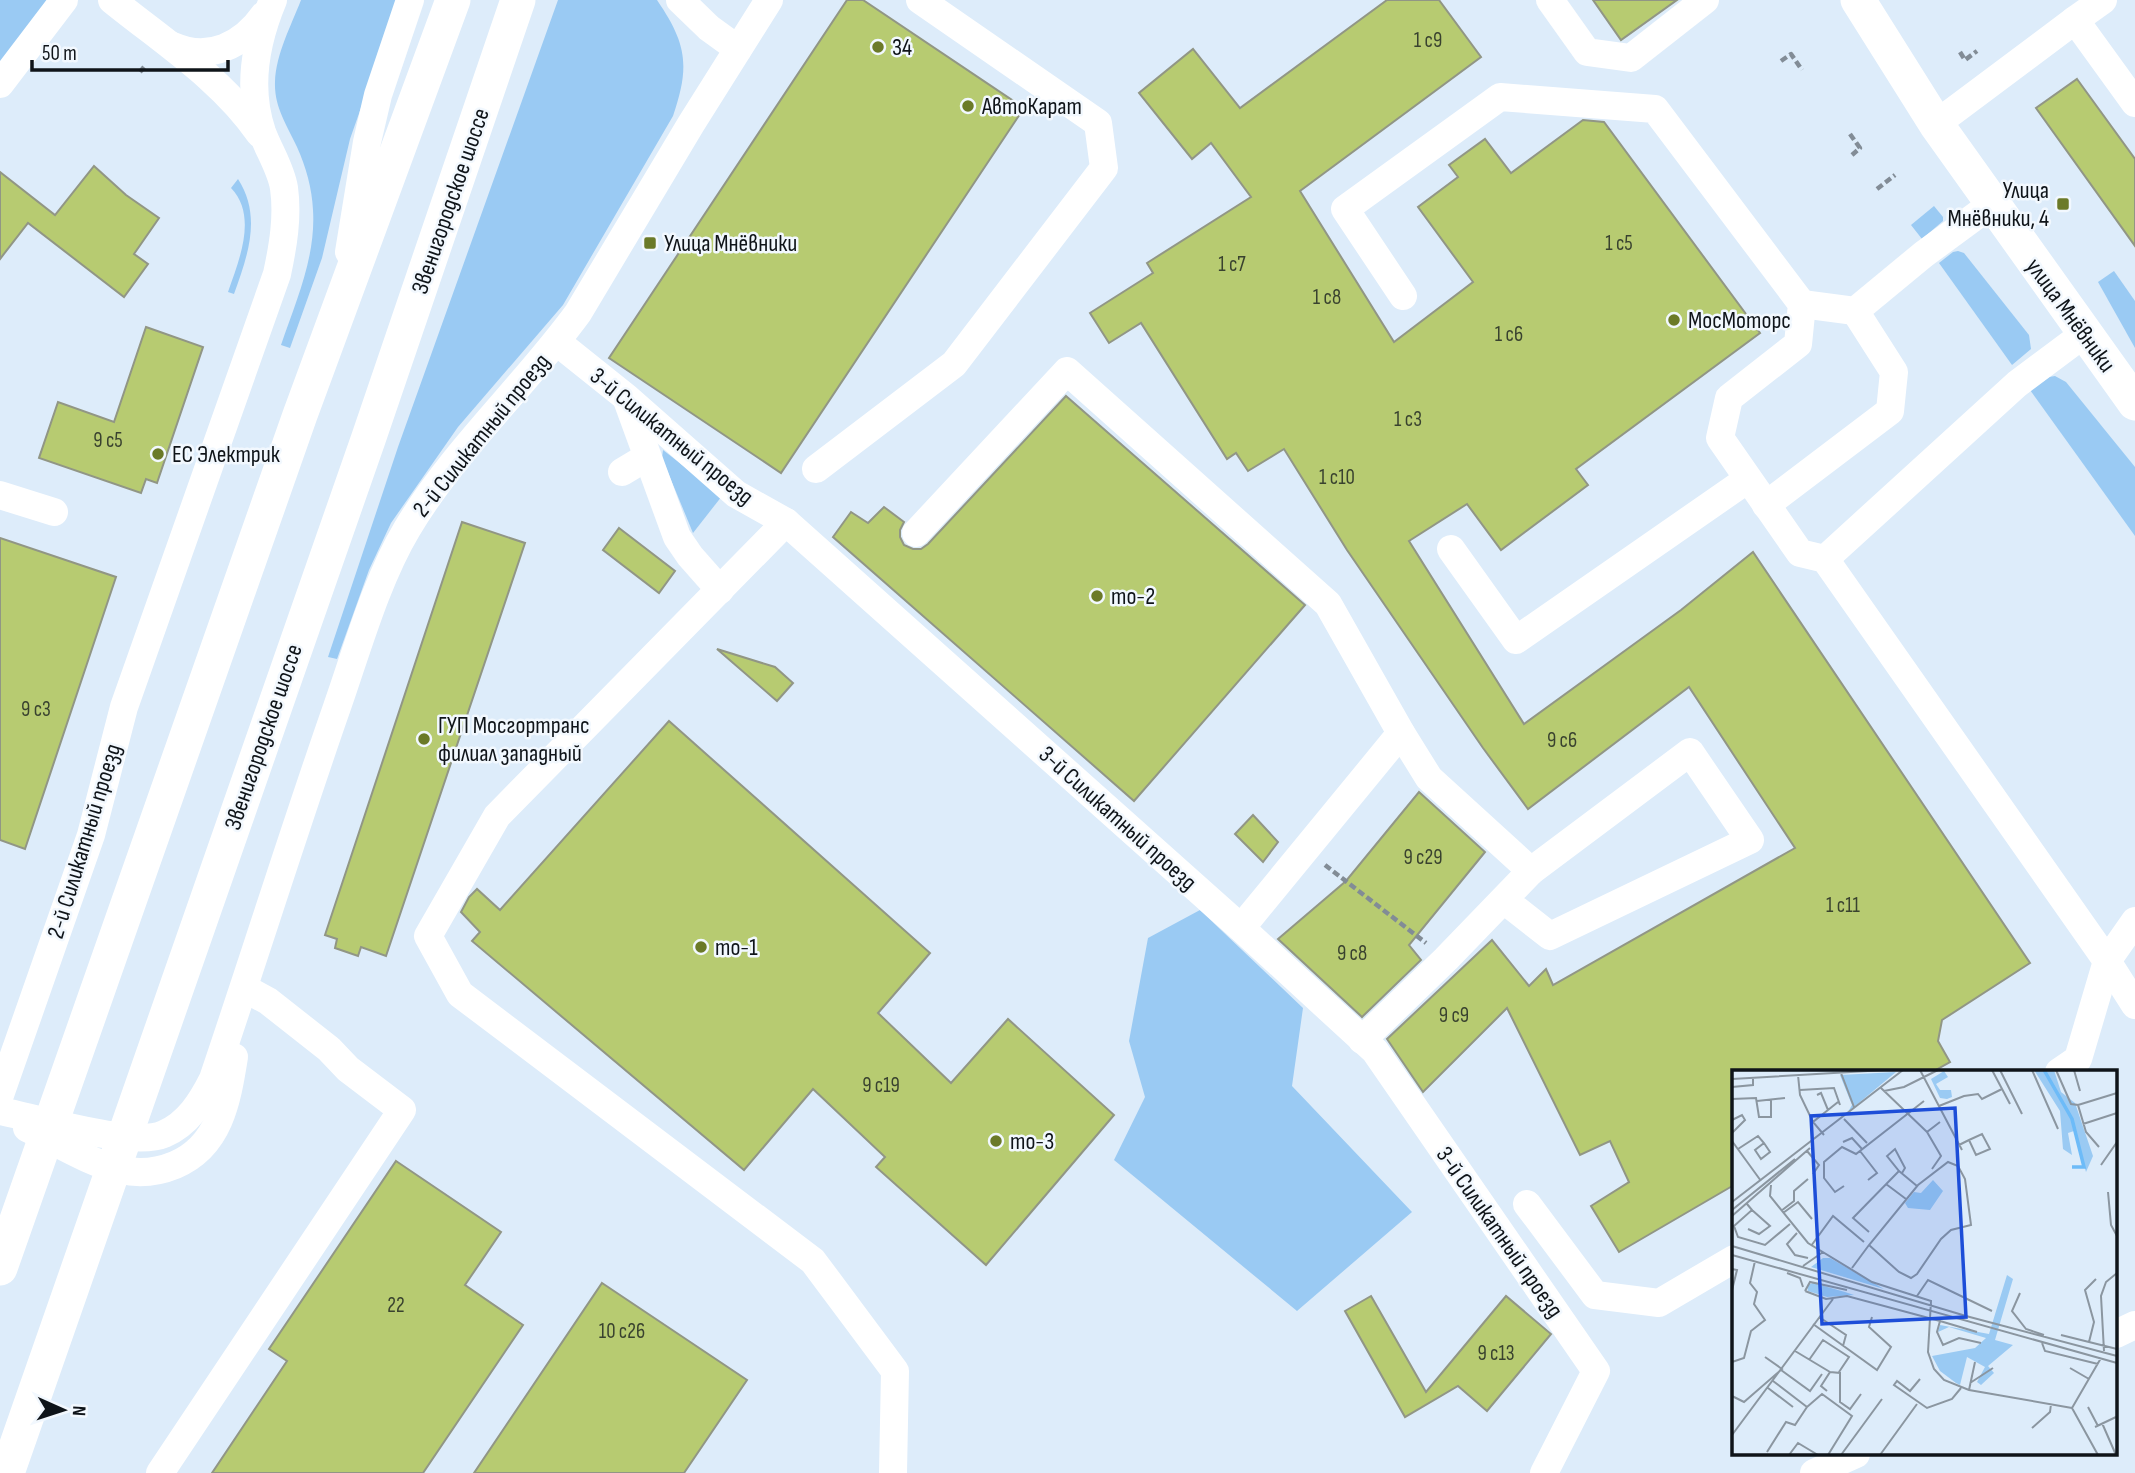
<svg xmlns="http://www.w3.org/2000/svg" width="2135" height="1473" viewBox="0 0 2135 1473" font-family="'Sofia Sans Condensed',sans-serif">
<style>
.green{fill:#9acaf3}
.building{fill:#b7cb71;stroke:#919685;stroke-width:2}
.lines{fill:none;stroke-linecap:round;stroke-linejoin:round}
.path{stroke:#828c96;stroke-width:4.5;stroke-dasharray:7 3.5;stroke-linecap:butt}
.minor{stroke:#fff;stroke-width:28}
.major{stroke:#fff;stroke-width:35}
.poi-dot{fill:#6b7a28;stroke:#f2f8fe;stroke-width:2.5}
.labels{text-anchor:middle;stroke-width:5;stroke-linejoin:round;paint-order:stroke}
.number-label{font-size:21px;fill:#39422f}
.poi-label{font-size:24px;fill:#0f1419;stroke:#f2f8fe;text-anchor:start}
.street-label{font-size:24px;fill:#0f1419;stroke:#f2f8fe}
.inset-river{fill:none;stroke:#6dbbf8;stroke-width:3.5}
.inset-road{fill:none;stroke:#8b96a0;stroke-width:2}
.view{fill:#1d4ed8;fill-opacity:0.15;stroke:#1d4ed8;stroke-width:3.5}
.inset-edge{fill:none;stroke:#0f1419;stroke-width:3.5}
</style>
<rect width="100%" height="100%" fill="#ddecfa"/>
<g class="green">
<polygon points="0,0 47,0 0,68"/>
<path d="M301 0H399L350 139 322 258 290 348 281 345C296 301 316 257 313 210 312 188 306 167 297 147 287 125 274 107 275 82 276 54 291 26 301 0Z"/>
<path d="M558 0H657C687 44 690 66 673 116L563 305 458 427 391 523 369 570 337 659 328 657 398 447Z"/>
<path d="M238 179C262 216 248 255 234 294L228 292C239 260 258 216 231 188Z"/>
<polygon points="1934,206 1943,217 1943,221 1922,239 1911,225"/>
<polygon points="1958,251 1964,253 2029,335 2031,349 2012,365 1939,263 1953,252"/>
<polygon points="2114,271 2135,301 2135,348 2098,282"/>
<polygon points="2055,376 2066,382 2135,467 2135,536 2030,390 2049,377"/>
<polygon points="663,450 722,496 693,533 662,458"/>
<polygon points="1200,910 1303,1008 1292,1086 1412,1212 1297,1311 1114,1160 1145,1097 1129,1041 1148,938"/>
</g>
<g class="building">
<polygon points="847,0 863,0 1024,108 781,473 609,358"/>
<polygon points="1387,0 1439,0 1481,57 1300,191 1394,342 1473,282 1418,207 1458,177 1449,165 1485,139 1511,173 1583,120 1604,122 1760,333 1576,469 1588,485 1501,550 1467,504 1409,541 1524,724 1681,610 1753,552 2030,963 1942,1020 1938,1041 1950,1062 1932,1072 1734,1072 1734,1185 1619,1252 1591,1206 1629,1182 1610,1141 1580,1155 1507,1008 1423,1092 1387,1039 1492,940 1529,986 1546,969 1553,985 1795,848 1689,687 1528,809 1483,748 1347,550 1284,449 1248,471 1236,453 1227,459 1141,323 1109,343 1090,313 1153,273 1147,263 1251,197 1211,143 1192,159 1139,93 1193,49 1240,108"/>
<polygon points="1593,0 1677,0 1621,40"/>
<polygon points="2077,79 2135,159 2135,246 2036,108"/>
<polygon points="94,166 126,195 159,218 134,254 148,264 124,297 28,223 0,259 0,172 55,215"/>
<polygon points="146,327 203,347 157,483 146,479 141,493 39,458 58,402 114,422"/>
<polygon points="1066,396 1305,605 1134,801 833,537 851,512 868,523 884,507 904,522 900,530 900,537 904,545 913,549 921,549 928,544"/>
<polygon points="462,522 525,543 386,956 361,947 358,956 335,948 337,939 325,935"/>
<polygon points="619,528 675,571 659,593 603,550"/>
<polygon points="0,538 116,577 25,849 0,840"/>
<polygon points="717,649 775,667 793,683 777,701"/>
<polygon points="669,721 930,953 878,1013 951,1083 1008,1019 1114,1115 986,1265 876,1167 885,1157 813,1089 744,1170 472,941 480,932 461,912 469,897 477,889 500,910"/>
<polygon points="1419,792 1485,852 1409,945 1421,960 1362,1017 1278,939 1346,881"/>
<polygon points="1253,815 1278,842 1263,862 1235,834"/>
<polygon points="396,1161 501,1232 465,1285 523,1325 423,1473 212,1473 287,1361 269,1349"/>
<polygon points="602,1283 747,1380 684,1473 474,1473"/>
<polygon points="1371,1296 1426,1392 1506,1296 1551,1334 1487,1411 1458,1386 1405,1417 1345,1311"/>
</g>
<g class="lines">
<g class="path">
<polyline points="1960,52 1965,60 1977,51"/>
<polyline points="1781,61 1791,54 1802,70"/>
<polyline points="140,72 144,67"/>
<polyline points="1850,134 1860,148 1852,155"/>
<polyline points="1877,189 1895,175"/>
<polyline points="1325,865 1426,943"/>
</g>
<g class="minor">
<path d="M112 0C164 42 222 79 260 134"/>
<polyline points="680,0 709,28 738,49"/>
<polyline points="1550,0 1587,52 1631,58 1705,0"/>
<polyline points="2075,20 2103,0"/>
<path d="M173 46C209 62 243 45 264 15"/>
<polyline points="0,84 64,0"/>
<polyline points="1936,124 2075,20 2135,103"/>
<polyline points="349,252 367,142 378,95 410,0"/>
<polyline points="1403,296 1345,209 1500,97 1655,109 1802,304 1798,344 1729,398 1720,438 1800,553 1825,559 2107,961 2135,1005"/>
<polyline points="1802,304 1855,311 1924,254 1992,204"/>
<polyline points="557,342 627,398 736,494 786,522 1241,928 1375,1051 1596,1371 1544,1473"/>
<polyline points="627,400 677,537 690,556 720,590"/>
<polyline points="816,469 954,364 1104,168 1098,123 920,0"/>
<polyline points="622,472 647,457"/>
<polyline points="0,495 54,512"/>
<polyline points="1766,505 1890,411 1894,372 1855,311"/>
<polyline points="786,522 497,816 428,936 460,994 813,1261 895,1371 893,1473"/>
<polyline points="916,533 1067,371 1328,604 1401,733 1429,778 1531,871"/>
<polyline points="1451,549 1516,640 1748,479"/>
<polyline points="1825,559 2017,384 2084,334"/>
<polyline points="1241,928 1401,733"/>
<polyline points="1362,1040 1446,959 1531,871 1690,752 1750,840 1550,936 1504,900"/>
<polyline points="2059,1072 2078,1059 2107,961 2135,921"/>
<path d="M0 1095 91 835 124 707 277 274C283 246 288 217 284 188 281 169 269 151 262 132 247 88 255 43 273 0"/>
<path d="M0 1111C37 1118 132 1148 164 1134 188 1124 202 1101 213 1079 255 955 294 830 337 707 357 650 376 581 407 529 454 450 524 387 578 313L691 124 769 0"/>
<path d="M27 1128C57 1142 89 1163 121 1170 139 1174 158 1172 175 1165 220 1146 227 1100 234 1057"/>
<polyline points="1527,1204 1595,1295 1659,1303 1734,1259"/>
<polyline points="2116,1334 2135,1325"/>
<polyline points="160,1473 402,1110 348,1069 329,1049 268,1001 244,988"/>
<polyline points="1814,1473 1856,1454"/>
</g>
<g class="major">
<polyline points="1858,0 1936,124 2135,403"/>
<polyline points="0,1268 300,415 453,0"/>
<polyline points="7,1473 369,437 518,0"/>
</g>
</g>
<g class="poi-dot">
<circle cx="878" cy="47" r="7"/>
<circle cx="968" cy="106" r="7"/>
<rect x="2056" y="197" width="14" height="14" rx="3.5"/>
<rect x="643" y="236" width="14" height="14" rx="3.5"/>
<circle cx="1674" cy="320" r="7"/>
<circle cx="158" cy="454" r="7"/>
<circle cx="1097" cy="596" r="7"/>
<circle cx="424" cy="739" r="7"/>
<circle cx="701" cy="947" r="7"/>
<circle cx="996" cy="1141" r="7"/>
</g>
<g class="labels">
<g class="number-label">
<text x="1428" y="47">1 с9</text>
<text x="1619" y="250">1 с5</text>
<text x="1232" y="271">1 с7</text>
<text x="1327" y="304">1 с8</text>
<text x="1509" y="341">1 с6</text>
<text x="1408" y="426">1 с3</text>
<text x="108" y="447">9 с5</text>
<text x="1337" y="484">1 с10</text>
<text x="36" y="716">9 с3</text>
<text x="1562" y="747">9 с6</text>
<text x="1423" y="864">9 с29</text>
<text x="1843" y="912">1 с11</text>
<text x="1352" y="960">9 с8</text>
<text x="1454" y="1022">9 с9</text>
<text x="881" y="1092">9 с19</text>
<text x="396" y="1312">22</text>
<text x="622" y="1338">10 с26</text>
<text x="1496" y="1360">9 с13</text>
</g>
<g class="poi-label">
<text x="892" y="55">34</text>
<text x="982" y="114">АвтоКарат</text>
<text x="2049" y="198" text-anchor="end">Улица<tspan x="2049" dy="28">Мнёвники, 4</tspan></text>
<text x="664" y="251">Улица Мнёвники</text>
<text x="1688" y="328">МосМоторс</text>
<text x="172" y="462">ЕС Электрик</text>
<text x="1111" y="604">то-2</text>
<text x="438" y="733">ГУП Мосгортранс<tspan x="438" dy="28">филиал западный</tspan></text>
<text x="715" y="955">то-1</text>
<text x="1010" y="1149">то-3</text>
</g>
<g class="street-label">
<text transform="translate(450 201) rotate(-71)" y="8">Звенигородское шоссе</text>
<text transform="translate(2071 315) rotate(54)" y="8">улица Мнёвники</text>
<text transform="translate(481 435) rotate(-51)" y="8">2-й Силикатный проезд</text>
<text transform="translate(672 436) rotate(39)" y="8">3-й Силикатный проезд</text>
<text transform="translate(263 737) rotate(-71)" y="8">Звенигородское шоссе</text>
<text transform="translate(1118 818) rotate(42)" y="8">3-й Силикатный проезд</text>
<text transform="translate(84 841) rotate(-73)" y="8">2-й Силикатный проезд</text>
<text transform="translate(1500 1232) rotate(55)" y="8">3-й Силикатный проезд</text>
</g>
</g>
<g transform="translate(1732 1070)">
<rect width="385" height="385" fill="#ddecfa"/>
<path d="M302 0H322L329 22 343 33 361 86 354 102 342 61 336 63 340 85 331 79 328 41ZM212 1 216 7 204 14 208 20H219L220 27 215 29 208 28 199 9ZM164 2 116 42 120 35 108 5ZM201 110 211 121 198 140 176 138 173 133 182 122 189 123ZM91 188H98L152 219 79 197ZM275 205 281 209 263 270 281 275 256 296 262 303 249 315 245 312 253 297 235 287 228 315 224 313 208 301 200 286 243 278 254 268 217 257 206 262 208 255 257 264ZM81 213 113 222 122 225 95 227 76 221 75 215Z" fill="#9acaf3"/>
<path class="inset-river" d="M312 0 340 49 352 97H340"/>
<path class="inset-road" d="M188 0 230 80M260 0 278 34M268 0 290 44M300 0 326 59M324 0 339 34 346 35 354 62 367 77M342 0 348 21M109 3 122 37M66 5 68 25 81 52M0 9 153 0M0 17 21 15V8M149 18 195 62M68 20 102 18 108 35M152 21 172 17 206 0M85 25 89 23 96 40M0 29 24 28 27 47H39V30M25 31 53 28M346 35 385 23M207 36 232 26 246 24 250 29 270 19M112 49 135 73M0 50 10 45 13 50 0 63M351 54 385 43M92 65 81 52 106 32M0 71 29 111M111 72 120 68 130 79M227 75 237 70 250 64 258 79 244 85 237 70M6 79 26 66 32 73 38 82 29 89 23 80 32 73M75 81 87 95 81 104M128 81 145 103 136 110M369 95 385 72M200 99 209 86 195 62 208 52M170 103 173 98 163 79 155 86 167 101 185 116M154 114 174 129M39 115 38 126 76 173 140 212 199 231 196 282 202 299 212 310 237 320 340 338M112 116 103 122 92 108V92L110 77 124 84 192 31M376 122 379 155 385 166M0 132 171 0M15 134 20 140 2 156 6 167 33 175 58 154M0 140 63 89M49 141 62 131V121L76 109M51 143 66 132 80 149M0 146 78 78M16 159 27 164 38 156 20 140M137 162 121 148 167 101M65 163 55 174 63 185 76 188M0 176 234 246 385 286M79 176 101 146 132 172M0 185 385 293M71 196 91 182M120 198 137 175 186 115 216 92 226 96 233 109 239 155 219 160 209 169 185 204 179 208 167 202 137 175M0 199 5 200 0 220M55 203 68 208 71 217M73 221 94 229 115 226 208 251 205 262 211 275 227 268 249 273M73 221 78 212 115 220M288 223 280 241 294 259 312 265M185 226 196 210 260 241M87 247 114 265 111 276M208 251 245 262M81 254 145 300 159 277 137 257 140 247M329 265 385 279M357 272 362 252 353 220 364 209M310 273 313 281 366 294M63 281 98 302 89 316 95 321M372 281 369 226 374 212 385 203M77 290 91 270 117 287 107 302M0 292 12 288 19 261 33 250 22 234 25 222 18 213 23 191M338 298 357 309M49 300 78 321 90 304M98 302 108 303V332L118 339 129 324M188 309 178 321 165 311 162 315 195 338 220 329 229 318M41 311 75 337 90 324 120 346 96 385M238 313 261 298M36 318 61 337M237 320 243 292M0 326 12 332 50 299 33 287M356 337 366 356M340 338 369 288M340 338 366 385M370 353 384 385M363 357 384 347M300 358 318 342 319 334M0 365 101 229M35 382 54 352 63 355 75 337M57 385 66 373 86 385M109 385 150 329M148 385 185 334"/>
<path class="view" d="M223 38 234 247 90 254 79 46Z"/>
<rect width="385" height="385" class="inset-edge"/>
</g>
<g transform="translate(63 1410) rotate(93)" stroke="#f2f8fe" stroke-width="5" paint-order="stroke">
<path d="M0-5L12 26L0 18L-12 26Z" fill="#0f1419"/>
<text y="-10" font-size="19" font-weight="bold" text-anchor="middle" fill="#0f1419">N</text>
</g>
<path d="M32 60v10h196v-10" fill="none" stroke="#0f1419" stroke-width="3.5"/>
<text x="42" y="60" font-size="21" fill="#0f1419" stroke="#f2f8fe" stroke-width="5" paint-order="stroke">50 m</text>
</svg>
